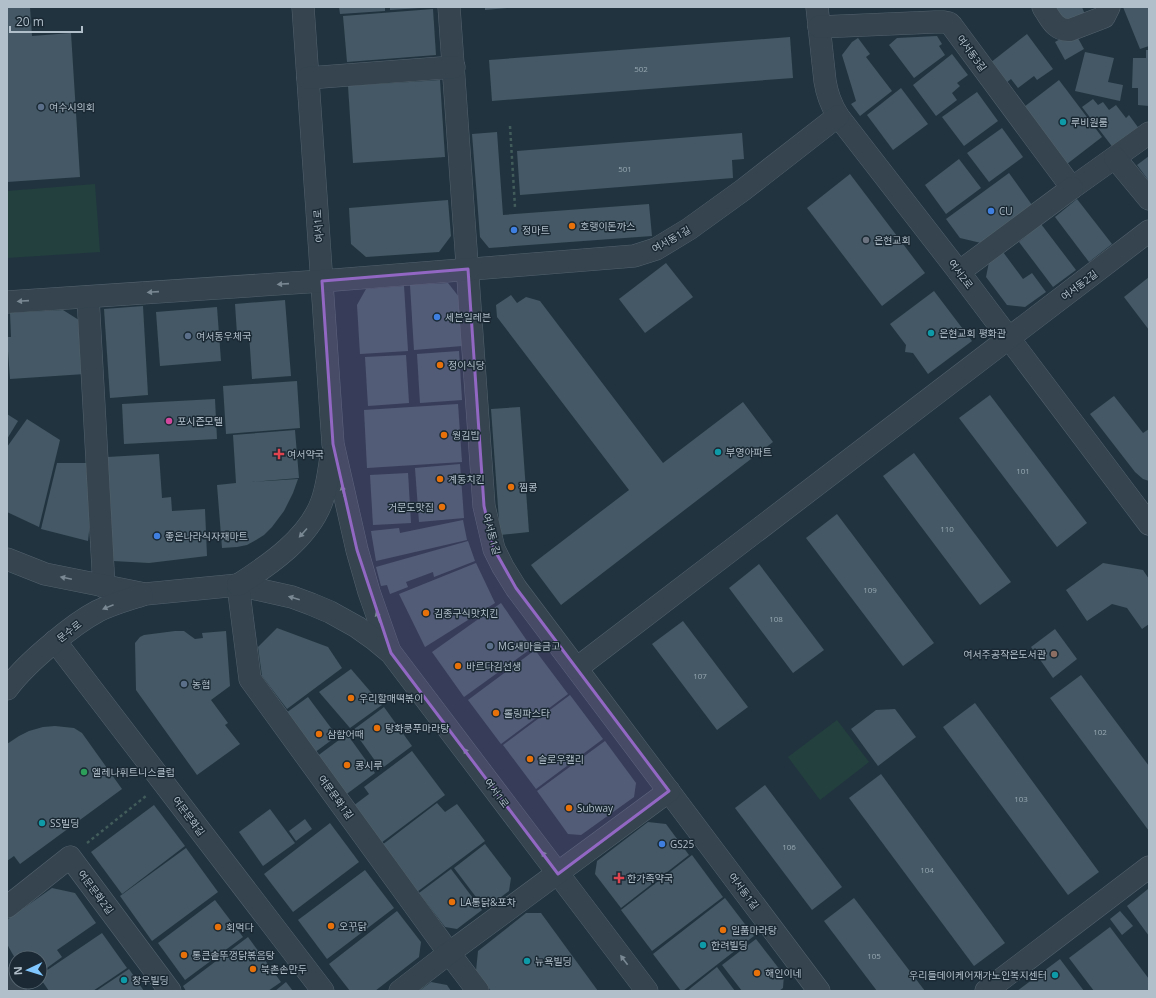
<svg xmlns="http://www.w3.org/2000/svg" width="1156" height="998" viewBox="0 0 1156 998" font-family="'Open Sans','Noto Sans KR',sans-serif">
<style>
.green{fill:#23403e}
.building{fill:#445965}
.lines{fill:none;stroke-linecap:round;stroke-linejoin:round}
.minor-casing{stroke:#53626d;stroke-width:23}
.path{stroke:#415c5a;stroke-width:2.5;stroke-dasharray:3 3;stroke-linecap:butt}
.minor{stroke:#35444f;stroke-width:22}
.oneway{fill:#798893}
.marked{fill:#9167c3;fill-opacity:0.2;stroke:#9167c3;stroke-width:3;stroke-linejoin:round}
.service-dot{fill:#5c6f8a;stroke:#1a2934;stroke-width:1.5}
.culture-dot{fill:#0f9aa8;stroke:#1a2934;stroke-width:1.5}
.shop-dot{fill:#3f7fe0;stroke:#1a2934;stroke-width:1.5}
.food-dot{fill:#e8710a;stroke:#1a2934;stroke-width:1.5}
.worship-dot{fill:#6b7280;stroke:#1a2934;stroke-width:1.5}
.hotel-dot{fill:#d1479c;stroke:#1a2934;stroke-width:1.5}
.health-dot{fill:#e0444e;stroke:#1a2934;stroke-width:1.5}
.education-dot{fill:#8d6e63;stroke:#1a2934;stroke-width:1.5}
.leisure-dot{fill:#2e9e5b;stroke:#1a2934;stroke-width:1.5}
.labels{text-anchor:middle;stroke-width:3;stroke-linejoin:round;paint-order:stroke}
.number-label{font-size:8px;fill:#96a6b1}
.street-label{font-size:10px;fill:#b1bfca;stroke:#1a2934}
.poi-label{font-size:10px;fill:#b1bfca;stroke:#1a2934;text-anchor:start}
</style>
<rect width="100%" height="100%" fill="#21333f"/>
<g class="green">
<polygon points="95,184 100,252 7,258 7,191"/>
<polygon points="837,720 869,762 820,800 788,757"/>
</g>
<g class="building">
<polygon points="7,7 30,7 32,36 71,33 80,177 7,182"/>
<polygon points="339,7 385,7 385,11 340,14"/>
<polygon points="390,7 420,7 420,8 390,10"/>
<polygon points="485,7 507,7 507,8 485,10"/>
<polygon points="1053,7 1082,7 1086,17 1073,25 1059,16"/>
<polygon points="1123,7 1149,7 1149,46 1140,49"/>
<polygon points="433,9 436,55 347,62 343,16"/>
<polygon points="1074,31 1084,49 1065,60 1055,42"/>
<polygon points="1027,34 1053,69 1037,80 1034,76 1018,88 1011,79 1006,83 990,63"/>
<polygon points="937,36 942,44 939,46 945,55 914,78 889,45 897,38"/>
<polygon points="790,37 793,78 492,101 489,60"/>
<polygon points="858,38 870,54 866,57 892,91 860,116 851,104 856,101 842,55 852,42"/>
<polygon points="1146,50 1149,50 1149,106 1138,105 1138,88 1132,88 1133,58 1146,58"/>
<polygon points="1085,52 1114,58 1108,82 1123,85 1120,101 1075,91"/>
<polygon points="952,54 968,75 957,83 960,86 952,93 957,100 936,116 913,85"/>
<polygon points="440,80 445,157 353,163 348,86"/>
<polygon points="1059,80 1102,137 1067,164 1024,107"/>
<polygon points="901,88 928,124 893,150 867,115"/>
<polygon points="977,92 998,121 964,146 942,117"/>
<polygon points="1093,99 1098,105 1103,102 1109,110 1116,105 1126,118 1129,115 1140,130 1114,149 1082,107"/>
<polygon points="1002,128 1023,157 989,182 967,153"/>
<polygon points="497,132 503,215 649,204 652,236 489,248 480,237 472,134"/>
<polygon points="742,133 744,159 732,160 733,178 520,195 517,151"/>
<polygon points="1149,156 1149,181 1137,165"/>
<polygon points="959,159 981,188 946,214 925,185"/>
<polygon points="1009,173 1032,205 981,243 960,238 946,219"/>
<polygon points="850,174 925,273 882,306 807,208"/>
<polygon points="1077,199 1112,244 1089,262 1055,217"/>
<polygon points="448,200 451,236 439,252 366,257 351,244 349,208"/>
<polygon points="1041,224 1076,270 1053,287 1019,242"/>
<polygon points="1003,252 1023,279 1032,273 1046,292 1025,307 1007,305 986,277 989,262"/>
<polygon points="666,263 693,297 645,333 619,299"/>
<polygon points="1149,277 1149,330 1124,297"/>
<polygon points="448,283 459,297 462,346 414,350 410,285"/>
<polygon points="404,286 408,351 360,354 357,305 366,289"/>
<polygon points="934,291 972,341 928,374 913,353 905,352 906,345 890,324"/>
<polygon points="511,295 517,303 526,297 540,301 663,463 743,402 773,442 561,605 531,565 629,490 497,317 496,305"/>
<polygon points="285,300 291,376 252,379 249,333 237,334 235,304"/>
<polygon points="143,306 148,395 110,398 104,309"/>
<polygon points="217,307 221,361 160,366 156,312"/>
<polygon points="63,310 82,322 85,374 10,379 7,337 11,337 10,313"/>
<polygon points="459,351 462,400 420,403 417,354"/>
<polygon points="406,355 409,403 368,406 365,357"/>
<polygon points="297,381 300,428 226,434 223,386"/>
<polygon points="990,395 1087,523 1057,547 959,418"/>
<polygon points="1114,396 1143,433 1149,429 1149,481 1143,479 1135,472 1090,414"/>
<polygon points="215,399 217,439 124,444 122,404"/>
<polygon points="458,404 462,462 367,468 364,410"/>
<polygon points="520,407 529,532 500,535 491,409"/>
<polygon points="7,414 18,421 7,439"/>
<polygon points="27,419 60,440 39,527 7,512 7,447"/>
<polygon points="295,430 299,478 251,482 298,479 293,493 284,511 272,527 264,535 256,540 247,545 237,547 222,548 217,485 236,483 233,435"/>
<polygon points="914,453 1011,582 980,605 883,476"/>
<polygon points="159,454 162,498 171,497 172,511 205,509 207,556 149,563 113,561 107,457"/>
<polygon points="57,463 87,463 91,514 88,541 41,529"/>
<polygon points="460,464 464,518 419,522 415,468"/>
<polygon points="408,473 411,523 373,525 370,475"/>
<polygon points="837,514 934,643 903,666 806,538"/>
<polygon points="463,520 467,540 376,561 371,531 399,528 400,533"/>
<polygon points="468,541 475,561 434,577 433,572 406,582 408,587 390,594 387,585 381,586 376,567"/>
<polygon points="476,563 495,603 425,647 399,594"/>
<polygon points="1103,563 1143,570 1149,579 1149,624 1142,629 1127,608 1112,604 1087,621 1066,590"/>
<polygon points="759,564 824,650 793,673 729,588"/>
<polygon points="501,603 532,648 464,697 432,652"/>
<polygon points="683,621 748,707 717,730 652,644"/>
<polygon points="277,628 328,647 342,668 287,709 262,676 258,647"/>
<polygon points="1055,629 1077,659 1053,678 1031,647"/>
<polygon points="175,631 184,631 188,634 195,639 203,638 202,633 226,631 230,686 211,700 228,723 225,725 240,744 197,775 136,690 135,643 140,637 144,635"/>
<polygon points="535,650 568,694 501,744 468,700"/>
<polygon points="351,669 382,705 350,728 319,692"/>
<polygon points="1081,675 1149,766 1149,831 1050,698"/>
<polygon points="570,695 603,739 536,789 503,745"/>
<polygon points="308,697 337,736 314,753 286,713"/>
<polygon points="975,703 1099,872 1068,895 943,727"/>
<polygon points="384,707 412,746 381,769 353,730"/>
<polygon points="895,709 916,737 878,766 851,729 876,710"/>
<polygon points="55,726 74,728 82,733 122,789 20,864 14,856 7,861 7,744 19,736 29,731 43,727"/>
<polygon points="347,734 375,773 344,796 316,757"/>
<polygon points="605,741 636,783 634,797 581,835 568,834 537,791"/>
<polygon points="412,751 445,795 381,843 353,806 369,794 364,787"/>
<polygon points="881,774 1005,943 974,966 849,798"/>
<polygon points="765,785 842,887 812,910 735,808"/>
<polygon points="437,803 445,812 457,804 485,841 417,892 382,845"/>
<polygon points="154,805 185,846 122,894 91,852"/>
<polygon points="270,809 295,843 263,866 239,832"/>
<polygon points="305,819 312,829 296,841 289,831"/>
<polygon points="648,822 666,824 689,855 621,908 595,874 597,861"/>
<polygon points="330,823 359,862 293,912 264,874"/>
<polygon points="485,844 511,878 509,891 485,909 454,868"/>
<polygon points="186,848 218,892 152,941 120,896"/>
<polygon points="692,855 723,897 652,951 621,910"/>
<polygon points="451,869 482,910 457,929 445,927 419,893"/>
<polygon points="365,870 394,908 327,959 298,920"/>
<polygon points="52,888 75,893 96,923 57,950 62,957 40,973 40,958 15,958 12,953 7,944 7,920"/>
<polygon points="1148,889 1149,890 1149,936 1127,906"/>
<polygon points="725,898 754,936 683,991 681,991 653,954"/>
<polygon points="854,898 925,991 877,991 824,921"/>
<polygon points="215,900 243,937 185,980 158,943"/>
<polygon points="397,911 421,942 419,957 375,991 350,991 329,964"/>
<polygon points="1120,911 1133,926 1122,935 1110,919"/>
<polygon points="526,913 541,913 598,991 491,991 476,971 478,951"/>
<polygon points="1110,927 1149,979 1149,991 1094,991 1069,958"/>
<polygon points="102,933 127,968 93,991 49,991 40,978 40,975"/>
<polygon points="248,937 281,982 268,991 186,991 183,986"/>
<polygon points="756,939 784,975 783,988 779,991 742,991 722,965"/>
<polygon points="1060,959 1084,991 1017,991"/>
<polygon points="717,967 735,991 687,991"/>
<polygon points="129,969 144,991 96,991"/>
<polygon points="286,982 293,991 275,991"/>
<polygon points="431,982 447,985 451,991 419,991"/>
</g>
<g class="lines">
<g class="minor-casing">
<g id="minor">
<polyline points="303,7 333,444 357,550 369,592 390,652"/>
<polyline points="449,7 484,506 494,549 503,567 516,588 819,991"/>
<path d="M817 7 825 81C827 94 831 105 838 116L959 272 1149 524"/>
<path d="M1043 7C1050 18 1055 31 1070 30L1104 17 1109 7"/>
<polyline points="819,27 935,22 944,22 949,23 952,26 1072,188 1149,133"/>
<polyline points="308,78 454,67"/>
<polyline points="1115,158 1149,199"/>
<polyline points="959,272 1072,188"/>
<polyline points="88,297 104,587"/>
<polyline points="7,302 322,281 634,256 656,249 689,229 743,190 838,116"/>
<polyline points="7,559 45,574 145,594 238,585 292,597 311,604 330,612 357,627 374,639 391,653 647,991"/>
<polyline points="238,585 250,679 449,953 478,991"/>
<path d="M238 585C269 565 309 538 322 501 327 487 329 471 331 456"/>
<polyline points="55,641 323,991"/>
<polyline points="577,668 1149,231"/>
<path d="M7 689C20 671 36 657 53 643 67 631 81 620 98 611 112 604 127 600 142 595"/>
<polyline points="7,907 70,857 170,991"/>
<polyline points="7,979 15,991"/>
<polyline points="400,991 449,953 669,791"/>
<polyline points="986,991 1149,867"/>
</g>
</g>
<g class="path">
<polyline points="510,126 515,207"/>
<polyline points="87,843 146,796"/>
</g>
<use href="#minor" class="minor"/>
</g>
<defs><path id="oneway-solid" d="M-6-.8H1V-3.2L6.5 0L1 3.2V.8H-6Z"/></defs>
<g class="oneway">
<use href="#oneway-solid" transform="translate(283 284) rotate(176)"/>
<use href="#oneway-solid" transform="translate(153 292) rotate(176)"/>
<use href="#oneway-solid" transform="translate(23 301) rotate(176)"/>
<use href="#oneway-solid" transform="translate(343 491) rotate(-103)"/>
<use href="#oneway-solid" transform="translate(303 533) rotate(132)"/>
<use href="#oneway-solid" transform="translate(66 578) rotate(-168)"/>
<use href="#oneway-solid" transform="translate(294 598) rotate(-164)"/>
<use href="#oneway-solid" transform="translate(108 607) rotate(158)"/>
<use href="#oneway-solid" transform="translate(378 617) rotate(-109)"/>
<use href="#oneway-solid" transform="translate(467 753) rotate(-127)"/>
<use href="#oneway-solid" transform="translate(545 856) rotate(-127)"/>
<use href="#oneway-solid" transform="translate(624 960) rotate(-127)"/>
</g>
<path class="marked" d="M468 269 484 506 494 549 516 588 669 791 558 874 391 653 357 550 333 444 322 281Z"/>
<g class="service-dot">
<circle cx="41" cy="107" r="4"/>
<circle cx="188" cy="336" r="4"/>
<circle cx="490" cy="646" r="4"/>
<circle cx="184" cy="684" r="4"/>
</g>
<g class="culture-dot">
<circle cx="1063" cy="122" r="4"/>
<circle cx="931" cy="333" r="4"/>
<circle cx="718" cy="452" r="4"/>
<circle cx="42" cy="823" r="4"/>
<circle cx="703" cy="945" r="4"/>
<circle cx="527" cy="961" r="4"/>
<circle cx="1055" cy="975" r="4"/>
<circle cx="124" cy="980" r="4"/>
</g>
<g class="shop-dot">
<circle cx="991" cy="211" r="4"/>
<circle cx="514" cy="230" r="4"/>
<circle cx="437" cy="317" r="4"/>
<circle cx="157" cy="536" r="4"/>
<circle cx="662" cy="844" r="4"/>
</g>
<g class="food-dot">
<circle cx="572" cy="226" r="4"/>
<circle cx="440" cy="365" r="4"/>
<circle cx="444" cy="435" r="4"/>
<circle cx="440" cy="479" r="4"/>
<circle cx="511" cy="487" r="4"/>
<circle cx="442" cy="507" r="4"/>
<circle cx="426" cy="613" r="4"/>
<circle cx="458" cy="666" r="4"/>
<circle cx="351" cy="698" r="4"/>
<circle cx="496" cy="713" r="4"/>
<circle cx="377" cy="728" r="4"/>
<circle cx="319" cy="734" r="4"/>
<circle cx="530" cy="759" r="4"/>
<circle cx="347" cy="765" r="4"/>
<circle cx="569" cy="808" r="4"/>
<circle cx="452" cy="902" r="4"/>
<circle cx="331" cy="926" r="4"/>
<circle cx="218" cy="927" r="4"/>
<circle cx="723" cy="930" r="4"/>
<circle cx="184" cy="955" r="4"/>
<circle cx="253" cy="969" r="4"/>
<circle cx="757" cy="973" r="4"/>
</g>
<circle class="worship-dot" cx="866" cy="240" r="4"/>
<circle class="hotel-dot" cx="169" cy="421" r="4"/>
<g class="health-dot">
<path d="M277 448h4v4h4v4h-4v4h-4v-4h-4v-4h4z"/>
<path d="M617 872h4v4h4v4h-4v4h-4v-4h-4v-4h4z"/>
</g>
<circle class="education-dot" cx="1054" cy="654" r="4"/>
<circle class="leisure-dot" cx="84" cy="772" r="4"/>
<g class="labels">
<g class="number-label">
<text x="641" y="72">502</text>
<text x="625" y="172">501</text>
<text x="1023" y="474">101</text>
<text x="947" y="532">110</text>
<text x="870" y="593">109</text>
<text x="776" y="622">108</text>
<text x="700" y="679">107</text>
<text x="1100" y="735">102</text>
<text x="1021" y="802">103</text>
<text x="789" y="850">106</text>
<text x="927" y="873">104</text>
<text x="874" y="959">105</text>
</g>
<g class="street-label">
<text transform="translate(972 53) rotate(54)" y="4">여서동3길</text>
<text transform="translate(318 226) rotate(-94)" y="4">여서1로</text>
<text transform="translate(671 239) rotate(-30)" y="4">여서동1길</text>
<text transform="translate(961 274) rotate(53)" y="4">여서2로</text>
<text transform="translate(1079 285) rotate(-37)" y="4">여서동2길</text>
<text transform="translate(492 534) rotate(75)" y="4">여서동1길</text>
<text transform="translate(69 631) rotate(-38)" y="4">문수로</text>
<text transform="translate(497 793) rotate(53)" y="4">여서1로</text>
<text transform="translate(336 797) rotate(54)" y="4">여문문화1길</text>
<text transform="translate(189 816) rotate(53)" y="4">여문문화길</text>
<text transform="translate(744 891) rotate(53)" y="4">여서동1길</text>
<text transform="translate(96 892) rotate(53)" y="4">여문문화2길</text>
</g>
<g class="poi-label">
<text x="49" y="111">여수시의회</text>
<text x="1071" y="126">루비원룸</text>
<text x="999" y="215">CU</text>
<text x="580" y="230">호랭이돈까스</text>
<text x="522" y="234">정마트</text>
<text x="874" y="244">은현교회</text>
<text x="445" y="321">세븐일레븐</text>
<text x="939" y="337">은현교회 평화관</text>
<text x="196" y="340">여서동우체국</text>
<text x="448" y="369">정이식당</text>
<text x="177" y="425">포시즌모텔</text>
<text x="452" y="439">웡김밥</text>
<text x="726" y="456">부영아파트</text>
<text x="287" y="458">여서약국</text>
<text x="448" y="483">계동치킨</text>
<text x="519" y="491">찜콩</text>
<text x="434" y="511" text-anchor="end">거문도맛집</text>
<text x="165" y="540">좋은나라식자재마트</text>
<text x="434" y="617">김종구식맛치킨</text>
<text x="498" y="650">MG새마을금고</text>
<text x="1046" y="658" text-anchor="end">여서주공작은도서관</text>
<text x="466" y="670">바르다김선생</text>
<text x="192" y="688">농협</text>
<text x="359" y="702">우리할매떡볶이</text>
<text x="504" y="717">롤링파스타</text>
<text x="385" y="732">탕화쿵푸마라탕</text>
<text x="327" y="738">삼합어때</text>
<text x="538" y="763">슬로우캘리</text>
<text x="355" y="769">콩시루</text>
<text x="92" y="776">엘레나휘트니스클럽</text>
<text x="577" y="812">Subway</text>
<text x="50" y="827">SS빌딩</text>
<text x="670" y="848">GS25</text>
<text x="627" y="882">한가족약국</text>
<text x="460" y="906">LA통닭&amp;포차</text>
<text x="339" y="930">오꾸닭</text>
<text x="226" y="931">회먹다</text>
<text x="731" y="934">일품마라탕</text>
<text x="711" y="949">한려빌딩</text>
<text x="192" y="959">통큰솥뚜껑닭볶음탕</text>
<text x="535" y="965">뉴욕빌딩</text>
<text x="261" y="973">북촌손만두</text>
<text x="765" y="977">해인이네</text>
<text x="1047" y="979" text-anchor="end">우리들데이케어재가노인복지센터</text>
<text x="132" y="984">창우빌딩</text>
</g>
</g>
<rect width="1156" height="998" fill="none" stroke="#b1bfca" stroke-width="16"/>
<g transform="translate(28 970) rotate(266)"><circle r="19" fill="#1a2934" stroke="#566570"/>
<path d="M0-3L7 15L0 10L-7 15Z" fill="#81c7ff"/>
<text y="-6" font-size="11" font-weight="bold" text-anchor="middle" fill="#b1bfca">N</text>
</g>
<path d="M10 26v6h72v-6" fill="none" stroke="#b1bfca" stroke-width="2"/>
<text x="16" y="26" font-size="12" fill="#b1bfca" stroke="#1a2934" stroke-width="3" paint-order="stroke">20 m</text>
</svg>
